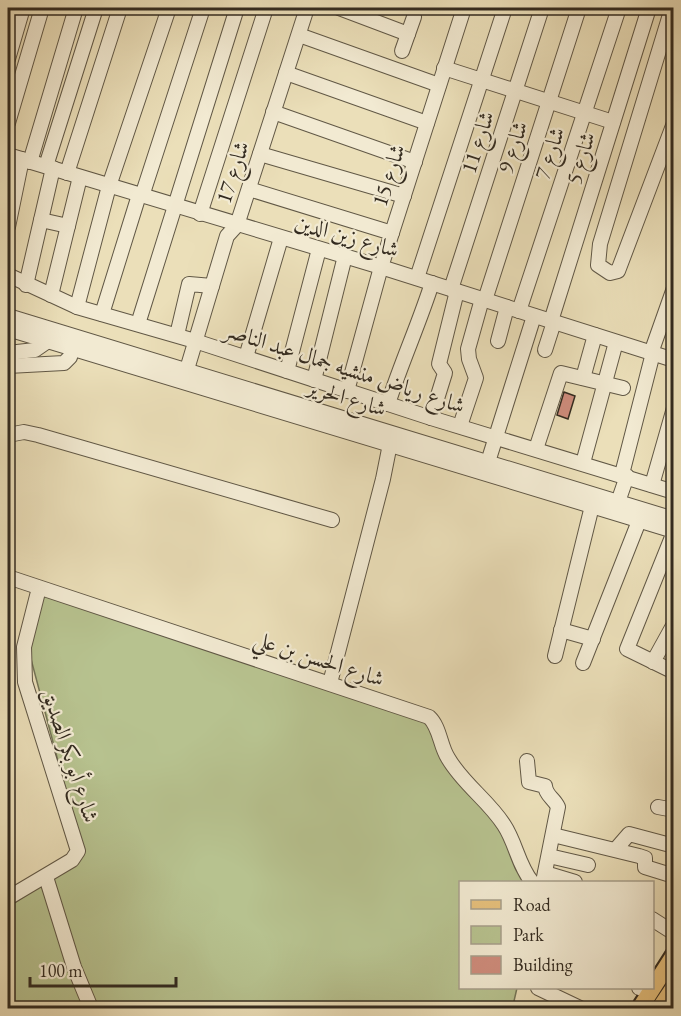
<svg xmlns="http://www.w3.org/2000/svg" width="681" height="1016" viewBox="0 0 681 1016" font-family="'EB Garamond',Amiri,serif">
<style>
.green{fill:#b7c28f;stroke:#757658;stroke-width:1.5}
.building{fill:#ce8c7c;stroke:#332b20;stroke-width:1.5}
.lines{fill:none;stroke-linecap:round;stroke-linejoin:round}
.minor-casing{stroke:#615846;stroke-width:16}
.major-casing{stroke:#332b20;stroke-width:20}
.minor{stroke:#f2ead2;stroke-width:14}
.major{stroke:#e6c07c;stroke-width:16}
.labels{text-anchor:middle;stroke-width:4.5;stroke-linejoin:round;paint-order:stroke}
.street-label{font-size:22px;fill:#332b20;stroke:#f2ead2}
</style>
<rect width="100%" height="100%" fill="#ebdfb9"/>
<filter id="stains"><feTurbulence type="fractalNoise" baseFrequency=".00333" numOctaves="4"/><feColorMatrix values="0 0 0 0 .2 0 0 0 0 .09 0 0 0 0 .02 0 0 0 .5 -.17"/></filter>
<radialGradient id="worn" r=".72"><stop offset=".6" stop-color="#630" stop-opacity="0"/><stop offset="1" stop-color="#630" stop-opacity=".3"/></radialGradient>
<polygon class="green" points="45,592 436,723 448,760 519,841 534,882 460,882 460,988 517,988 514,1001 528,1008 9,1008 8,907 72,865 80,844 27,644"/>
<polygon class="building" points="564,392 575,396 568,419 557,415"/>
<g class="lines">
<g class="minor-casing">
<g id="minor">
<polyline points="339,8 408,34"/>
<polyline points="672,8 600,244 598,265 610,273 618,271 674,123"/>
<polyline points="299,35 439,85"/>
<polyline points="402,51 414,17"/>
<polyline points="8,59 23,8"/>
<polyline points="444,68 613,122"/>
<polyline points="286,73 427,123"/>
<polyline points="273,112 415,162"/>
<polyline points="8,123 42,8"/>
<polyline points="260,154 404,196"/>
<polyline points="8,155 381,267 674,360"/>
<polyline points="30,162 76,8"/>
<polyline points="46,166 96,8"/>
<polyline points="67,173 120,8"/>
<polyline points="249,189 392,233"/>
<polyline points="142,196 203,8"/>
<polyline points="200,214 266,8"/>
<polyline points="41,220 68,226"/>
<polyline points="8,227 22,159"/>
<polyline points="8,275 77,307 195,341 431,418 674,492"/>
<polyline points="417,278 505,8"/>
<polyline points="26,285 53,168"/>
<polyline points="451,289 542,8"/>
<polyline points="51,295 80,177"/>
<polyline points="485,300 579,8"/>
<polyline points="77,307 109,186 169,8"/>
<polyline points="519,311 619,8"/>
<polyline points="102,314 139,195"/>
<polyline points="8,316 674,519"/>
<polyline points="551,321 649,8"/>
<polyline points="138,324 237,8"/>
<polyline points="8,329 674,531"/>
<polyline points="177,335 189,284 212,286"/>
<polyline points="498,341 507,307"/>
<polyline points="545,350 554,322"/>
<polyline points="8,353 35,350 48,341"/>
<polyline points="651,353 674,288"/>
<polyline points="246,357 281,238"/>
<polyline points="8,366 64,363 70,357 75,339"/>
<polyline points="287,371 319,249"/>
<polyline points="185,376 227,236 237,225 307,8"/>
<polyline points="583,378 595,335"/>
<polyline points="314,380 345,256"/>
<polyline points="347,391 381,267 464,8"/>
<path d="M388 404C401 363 419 324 432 283"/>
<polyline points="431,418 445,373 439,364 457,291"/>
<polyline points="460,426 476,378 469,359 468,349 482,299"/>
<polyline points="8,435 24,432 38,435 332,520"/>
<polyline points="536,449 561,373 623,388"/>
<polyline points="488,462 534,316"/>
<polyline points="583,463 616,342"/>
<polyline points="622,474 653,353"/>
<polyline points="652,485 674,408"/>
<polyline points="618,502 627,476"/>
<path d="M8 577 429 717C440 727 440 746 448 758 463 784 488 800 504 825 516 843 518 865 532 882"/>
<polyline points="561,630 593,639"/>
<polyline points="555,656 592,506"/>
<polyline points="653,662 674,624"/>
<polyline points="583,663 639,521"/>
<polyline points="670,670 627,649 674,532"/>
<polyline points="330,683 383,479 390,444"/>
<path d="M527 761 529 782 545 786C546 796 554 798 558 807L543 882"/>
<polyline points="658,807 674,810"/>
<polyline points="553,835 639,856 645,858 645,867 674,876"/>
<polyline points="616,849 629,834 674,846"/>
<polyline points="549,856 588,865"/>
<polyline points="545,873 575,882"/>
<polyline points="46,877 74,967 91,1008"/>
<polyline points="8,898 72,860 78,851 25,682 24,647 39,588"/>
<polyline points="652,919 674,933"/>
<polyline points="538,988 580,1008"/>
<polyline points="639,988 651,991"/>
</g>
</g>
<g class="major-casing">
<g id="major">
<polyline points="640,1008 674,955"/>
<polyline points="660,1008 674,987"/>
</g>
</g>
<use href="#minor" class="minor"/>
<use href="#major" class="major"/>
</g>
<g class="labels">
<g class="street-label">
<text transform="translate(477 142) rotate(-72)" y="8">شارع 11</text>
<text transform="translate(512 147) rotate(-72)" y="8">شارع 9</text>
<text transform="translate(549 153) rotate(-72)" y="8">شارع 7</text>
<text transform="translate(580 158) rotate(-73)" y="8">شارع 5</text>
<text transform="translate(232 172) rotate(-72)" y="8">شارع 17</text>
<text transform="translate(388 175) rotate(-72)" y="8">شارع 15</text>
<text transform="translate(347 235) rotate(16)" y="8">شارع زين الدين</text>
<text transform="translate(345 367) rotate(18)" y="8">شارع رياض منشيه جمال عبد الناصر</text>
<text transform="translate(347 397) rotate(17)" y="8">شارع الحرير</text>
<text transform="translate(319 658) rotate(18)" y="8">شارع الحسن بن علي</text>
<text transform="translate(71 755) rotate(72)" y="8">شارع أبو بكر الصديق</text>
</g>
</g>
<rect width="681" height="1016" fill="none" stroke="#ebdfb9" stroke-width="30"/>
<rect x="9" y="9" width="663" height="998" fill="none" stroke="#332b20" stroke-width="3"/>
<rect x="15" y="15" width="651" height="986" fill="none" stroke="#332b20" stroke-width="1.5"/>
<rect x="459" y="881" width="195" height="108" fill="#f2ead2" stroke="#a69e8b" stroke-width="1.5"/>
<rect x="471" y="900" width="30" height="9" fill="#e6c07c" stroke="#a69e8b" stroke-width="1.5"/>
<text x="513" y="911" font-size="18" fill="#332b20">Road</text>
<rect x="471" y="926" width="30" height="18" fill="#b7c28f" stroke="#a69e8b" stroke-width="1.5"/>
<text x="513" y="941" font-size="18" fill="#332b20">Park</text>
<rect x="471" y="956" width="30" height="18" fill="#ce8c7c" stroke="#a69e8b" stroke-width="1.5"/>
<text x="513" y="971" font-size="18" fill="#332b20">Building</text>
<path d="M30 977v9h146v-9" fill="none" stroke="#332b20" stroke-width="3"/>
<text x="39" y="977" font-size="18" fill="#332b20" stroke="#f2ead2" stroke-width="4.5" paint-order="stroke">100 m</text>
<rect width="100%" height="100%" filter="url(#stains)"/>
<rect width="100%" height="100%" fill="url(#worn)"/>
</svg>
